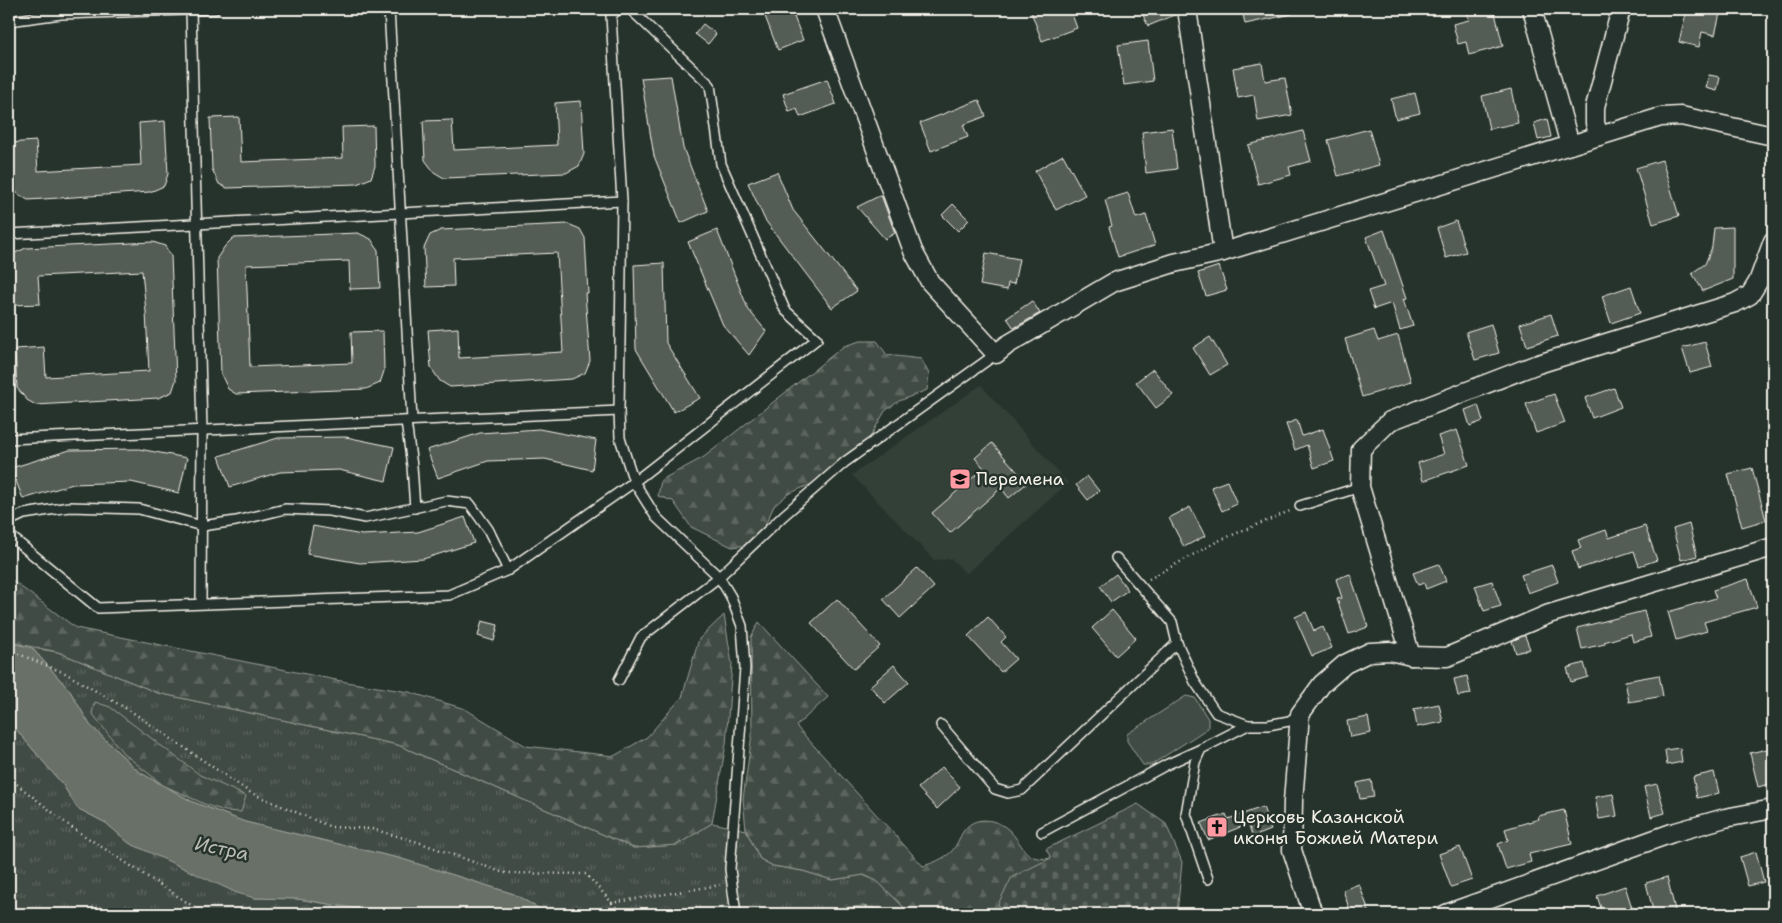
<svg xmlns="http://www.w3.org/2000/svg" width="1782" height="923" viewBox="0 0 1782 923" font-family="'Shantell Sans',sans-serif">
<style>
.built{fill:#333f39}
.grass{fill:url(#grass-tufts);stroke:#9a9e96}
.forest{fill:url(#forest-firs);stroke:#9a9e96}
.cemetery{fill:url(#cemetery-stones);stroke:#9a9e96}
.park{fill:#414b45;stroke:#9a9e96}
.water{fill:#676f68;stroke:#9fa39b}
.building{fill:#525c55;stroke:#f4f1e8}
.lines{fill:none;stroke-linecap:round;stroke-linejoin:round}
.service-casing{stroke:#f4f1e8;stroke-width:12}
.minor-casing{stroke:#f4f1e8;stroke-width:21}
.path{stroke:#f4f1e8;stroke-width:2.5;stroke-dasharray:1 4;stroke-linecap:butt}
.service{stroke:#26332d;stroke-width:9}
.minor{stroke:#26332d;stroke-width:18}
.labels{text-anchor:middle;stroke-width:5;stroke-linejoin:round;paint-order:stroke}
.poi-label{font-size:18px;fill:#f4f1e8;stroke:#26332d;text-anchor:start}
.water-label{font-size:19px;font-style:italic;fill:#bcbdb5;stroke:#26332d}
</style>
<defs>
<pattern id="grass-tufts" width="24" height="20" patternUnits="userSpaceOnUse" patternTransform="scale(1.25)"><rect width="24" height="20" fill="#414b45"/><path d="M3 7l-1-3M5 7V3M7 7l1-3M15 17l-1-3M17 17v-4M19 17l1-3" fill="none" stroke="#5d6560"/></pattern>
<pattern id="forest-firs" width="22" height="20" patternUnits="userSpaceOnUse" patternTransform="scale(1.25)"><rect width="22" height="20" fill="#414b45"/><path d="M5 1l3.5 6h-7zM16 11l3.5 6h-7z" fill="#5d6560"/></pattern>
<pattern id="cemetery-stones" width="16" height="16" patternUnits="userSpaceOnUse" patternTransform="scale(1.25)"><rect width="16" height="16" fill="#414b45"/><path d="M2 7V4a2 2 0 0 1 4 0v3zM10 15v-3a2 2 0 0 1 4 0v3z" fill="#5d6560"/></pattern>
</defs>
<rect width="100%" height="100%" fill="#26332d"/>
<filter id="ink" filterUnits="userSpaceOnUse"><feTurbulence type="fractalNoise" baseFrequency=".02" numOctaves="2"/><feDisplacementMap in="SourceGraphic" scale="10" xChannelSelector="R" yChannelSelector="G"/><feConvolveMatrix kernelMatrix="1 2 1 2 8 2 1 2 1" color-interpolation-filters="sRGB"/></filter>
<g filter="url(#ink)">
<polygon class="built" points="981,385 1068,483 966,574 952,559 934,560 852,475"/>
<g class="grass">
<polygon points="32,648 58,652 158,693 398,745 634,848 677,845 712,823 746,830 760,859 773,866 803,871 832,880 863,875 877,881 911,914 895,914 891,911 829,910 823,914 545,914 543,911 514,894 402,859 245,822 193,802 139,772 90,725 70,691"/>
<polygon points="9,721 63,785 77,808 106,823 129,843 255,898 298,899 389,914 9,914"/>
</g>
<g class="forest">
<polygon points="860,341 877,341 887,355 921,359 929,374 927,390 899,401 885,411 868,441 816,482 788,494 774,506 761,534 748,545 732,547 691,527 673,501 658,496 661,480 704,457 844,346"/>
<polygon points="9,578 76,628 346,682 409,692 465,709 526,746 614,756 647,737 682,697 699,639 724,615 732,664 726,744 712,823 677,845 634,848 398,745 158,693 58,652 9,642"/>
<path d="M759 622 828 697 796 726 923 866C933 863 943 859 951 852 958 845 960 833 968 826 980 815 1000 821 1010 831 1028 851 1023 861 1055 858L1114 914H911L877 881 864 875 832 880 803 871 773 866 760 859 746 830 743 799 752 734 751 637Z"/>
<polygon points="95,702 110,707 200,775 246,796 241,812 226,811 209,806 163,785 123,753 92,713"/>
</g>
<polygon class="cemetery" points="1138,804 1166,824 1182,862 1177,914 1005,914 998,904 1012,877 1051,858 1046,849"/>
<polygon class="park" points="1186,696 1195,698 1208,719 1208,728 1151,765 1143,765 1127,741 1127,734"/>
<g class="water">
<polygon points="9,642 32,648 70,691 90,725 139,772 193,802 245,822 402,859 514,894 543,911 545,914 389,914 298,899 255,898 237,893 129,843 106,823 77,808 63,785 9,721"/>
<polygon points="863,906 891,911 895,914 823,914 829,910"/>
</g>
<g class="building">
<polygon points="770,9 791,9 803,40 778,50 763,11"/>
<polygon points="1030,9 1070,9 1077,28 1042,41"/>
<polygon points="1158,9 1177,9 1177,14 1148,26 1143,15"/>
<polygon points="1242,9 1291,9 1292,14 1245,24"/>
<polygon points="1466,9 1494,9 1503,46 1469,55 1466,42 1458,44 1453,24 1469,20"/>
<polygon points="1687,9 1721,9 1715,35 1702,32 1699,47 1679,42"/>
<polygon points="703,24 716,34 708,44 695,34"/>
<polygon points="1148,41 1153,81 1124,85 1118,45"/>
<polygon points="1262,63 1265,81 1285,78 1292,115 1258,121 1254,95 1238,98 1233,68"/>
<polygon points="1709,75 1720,77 1717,91 1706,88"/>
<polygon points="671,76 683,148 708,211 681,223 654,156 641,78"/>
<polygon points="827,79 836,104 800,117 797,109 789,112 783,94"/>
<polygon points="1511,89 1518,123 1489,129 1482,96"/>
<polygon points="1415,93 1420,113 1396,119 1391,99"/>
<polygon points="979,100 986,116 963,125 968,137 931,151 920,123"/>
<polygon points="581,101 584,154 579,166 566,173 444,178 434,172 425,160 423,121 452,120 454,150 557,145 555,103"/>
<polygon points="239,117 241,162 343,158 342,127 374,126 375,166 371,178 357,184 227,188 219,184 212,169 210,118"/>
<polygon points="1547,119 1551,137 1538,140 1534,123"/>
<polygon points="165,121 168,174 164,186 150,192 28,200 18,194 9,182 9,143 36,141 38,171 141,165 139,123"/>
<polygon points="1172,128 1177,169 1146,173 1142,132"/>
<polygon points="1369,129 1379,165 1338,176 1328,140"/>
<polygon points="1303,131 1311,161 1289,167 1291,175 1258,184 1248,145"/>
<polygon points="1063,155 1085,195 1056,210 1035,171"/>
<polygon points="1662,160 1679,216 1653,224 1636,168"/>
<polygon points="777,172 793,210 857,291 832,308 765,220 748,183"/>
<polygon points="1128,193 1136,218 1146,215 1155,245 1118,257 1109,227 1112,226 1105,200"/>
<polygon points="881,195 895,233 885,239 857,207"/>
<polygon points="953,204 969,220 958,231 942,215"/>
<polygon points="1456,221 1466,252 1446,258 1437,228"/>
<polygon points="568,224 580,229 585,238 588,293 585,293 590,361 585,373 572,379 450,387 440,381 431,368 428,330 458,328 459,358 563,352 557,253 453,258 454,286 426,287 424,248 430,235 441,230"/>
<polygon points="1733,227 1733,279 1703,291 1692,273 1705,264 1712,247 1714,228"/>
<polygon points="717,230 748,309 766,331 749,355 723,325 688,242"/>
<polygon points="1384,230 1407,298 1404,299 1413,326 1400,330 1392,303 1374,309 1368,291 1384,286 1366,237"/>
<polygon points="358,233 371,239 378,250 380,288 350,289 349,261 246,265 250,367 352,363 351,332 383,331 384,371 380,383 366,389 236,394 228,389 221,374 217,258 225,246 233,238"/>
<polygon points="153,242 165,246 171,256 176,380 172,392 158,398 36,405 27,400 17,388 15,349 44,347 46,377 149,371 146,312 142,271 38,276 40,304 12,305 10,266 15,253 26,248"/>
<polygon points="986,253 1019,259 1014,284 1008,283 1007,290 980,285"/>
<polygon points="664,263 666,343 700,398 674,412 636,349 634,265"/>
<polygon points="1219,266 1227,290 1206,296 1198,273"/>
<polygon points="1631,286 1640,313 1611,323 1602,296"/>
<polygon points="1032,301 1040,313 1014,328 1007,318"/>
<polygon points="1551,314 1558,336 1527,346 1520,324"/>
<polygon points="1491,324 1499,353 1475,360 1466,332"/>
<polygon points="1374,330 1378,341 1398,335 1411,382 1362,397 1345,339"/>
<polygon points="1210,337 1227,365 1210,375 1193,348"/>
<polygon points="1705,342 1712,367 1690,373 1682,348"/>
<polygon points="1153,369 1173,395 1156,408 1136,382"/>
<polygon points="1614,388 1621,407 1592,418 1585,398"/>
<polygon points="1554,394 1565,423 1536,433 1526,404"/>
<polygon points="1478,405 1483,421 1470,426 1465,410"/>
<polygon points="1297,420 1302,436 1323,429 1334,461 1314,468 1307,445 1295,450 1286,424"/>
<polygon points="539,429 596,440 592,470 545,459 488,461 438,478 427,450 480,433"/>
<polygon points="1457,430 1469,465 1423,481 1418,463 1444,454 1438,436"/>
<polygon points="346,437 394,447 386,481 339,470 280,472 230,487 219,456 278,438"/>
<polygon points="992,443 1027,483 1009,498 1001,488 950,533 932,513 984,468 975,458"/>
<polygon points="139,449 187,458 179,493 131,482 73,484 23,499 11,468 70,450"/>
<polygon points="1752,468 1766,520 1742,527 1728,474"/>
<polygon points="1087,476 1099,491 1088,500 1076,485"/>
<polygon points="1227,481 1237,504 1222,511 1211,487"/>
<polygon points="1190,507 1205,536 1184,547 1169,518"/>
<polygon points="465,517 474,543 423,559 360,563 307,554 313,526 362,535 418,532"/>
<polygon points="1689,524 1697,556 1681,560 1673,529"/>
<polygon points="1645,526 1657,560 1639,566 1634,551 1578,569 1572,551 1581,548 1578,540 1606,530 1609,538"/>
<polygon points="1439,564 1446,581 1426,589 1424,583 1418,585 1413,573"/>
<polygon points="1552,565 1558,582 1528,593 1521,575"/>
<polygon points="917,568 934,587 900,618 883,599"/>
<polygon points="1116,574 1128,590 1111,602 1100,586"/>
<polygon points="1350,574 1368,627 1349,634 1337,599 1342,598 1336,579"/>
<polygon points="1748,579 1757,607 1704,622 1707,631 1676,640 1668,612 1716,598 1713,590"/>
<polygon points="1492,581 1501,606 1484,611 1475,586"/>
<polygon points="837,599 880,646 854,669 811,623"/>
<polygon points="1112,610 1136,638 1116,656 1092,628"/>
<polygon points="1644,611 1651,637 1633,642 1631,634 1604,642 1605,644 1582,649 1577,628"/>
<polygon points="1306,612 1314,631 1323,627 1332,648 1312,656 1295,617"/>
<polygon points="988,617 1006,637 1001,642 1016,659 1001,672 968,636"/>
<polygon points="482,621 498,625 494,641 478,636"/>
<polygon points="1523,636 1525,636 1530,649 1516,653 1512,641"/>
<polygon points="1584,663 1588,677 1571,682 1567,668"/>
<polygon points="894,665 909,682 885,703 870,686"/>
<polygon points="1659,675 1663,696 1629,702 1625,681"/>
<polygon points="1467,676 1471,694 1458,696 1454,679"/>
<polygon points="1439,704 1443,722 1417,727 1414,709"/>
<polygon points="1368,717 1371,733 1350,737 1347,721"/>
<polygon points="1680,748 1682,762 1667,765 1665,750"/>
<polygon points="1767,749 1773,783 1758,787 1750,753"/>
<polygon points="942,767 960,787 937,809 918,788"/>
<polygon points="1714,772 1719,793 1697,798 1693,777"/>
<polygon points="1371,780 1374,797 1360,799 1357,783"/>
<polygon points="1657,784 1665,813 1651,817 1644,787"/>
<polygon points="1613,794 1617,816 1599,819 1595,797"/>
<polygon points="1263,807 1271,830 1253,837 1248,824 1208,840 1201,823 1226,814 1228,819"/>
<polygon points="1564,810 1572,844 1529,854 1531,862 1506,869 1498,844 1508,840 1505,829 1539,819 1538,816"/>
<polygon points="1460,847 1472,880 1451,887 1439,854"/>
<polygon points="1756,852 1764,882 1748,886 1740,857"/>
<polygon points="1667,877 1676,914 1654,914 1646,883"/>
<polygon points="1359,884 1370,914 1351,914 1343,890"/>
<polygon points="1625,886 1634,914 1603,914 1597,896"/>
</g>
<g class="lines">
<g class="service-casing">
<g id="service">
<polyline points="389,9 412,420"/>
<polyline points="618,9 611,16 622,201 619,411 620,438 634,482 656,517 719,577 731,597 742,626 745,668 730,869 736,914"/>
<polyline points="191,10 202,430 201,603"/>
<polyline points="9,21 61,14 215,9"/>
<polyline points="9,234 622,201"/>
<polyline points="406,422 412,466 415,508"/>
<polyline points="9,439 619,411"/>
<polyline points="1300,506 1360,487"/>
<polyline points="9,521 24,514 69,507 139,509 202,526 236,521 285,509 330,511 365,518 446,501 470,504 488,529 508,570"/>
<polyline points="9,535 98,608 449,595 508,570 634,482 817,339 785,310 721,164 710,85 630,9"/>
<polyline points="1116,558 1172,622 1177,643 1195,682 1216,713 1248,725 1268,725 1289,721 1300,714"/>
<polyline points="619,680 641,637 719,577 783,516 845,462 996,354"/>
<polyline points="941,725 995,789 1008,793 1022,790 1177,643"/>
<polyline points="1042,832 1168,764 1201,749"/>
<polyline points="1208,879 1186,814 1195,762 1201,749 1248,725"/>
</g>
</g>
<g class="minor-casing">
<g id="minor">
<polyline points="825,9 913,251 930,282 996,354 1007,345 1114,282 1174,263 1223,252 1661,117 1681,116 1773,136"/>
<polyline points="1187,9 1223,252"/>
<polyline points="1532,9 1570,145"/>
<polyline points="1599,136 1595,123 1595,107 1621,9"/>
<polyline points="1773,241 1758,282 1750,295 1735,303 1535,365 1390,421 1361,449 1360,487 1411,656 1447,657 1549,614 1773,547"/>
<polyline points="1313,914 1292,850 1293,801 1300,714 1322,684 1345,664 1370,652 1390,651 1411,656"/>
<polyline points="1446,914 1672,833 1725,818 1773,809"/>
</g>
</g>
<g class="path">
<polyline points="1149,579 1218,541 1290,511"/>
<polyline points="9,650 65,673 132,712 251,793 331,827 372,829 418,842 504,873 586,874 622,914"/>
<polyline points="9,778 71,827 205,914"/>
<polyline points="611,903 720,885"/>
</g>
<use href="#service" class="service"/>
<use href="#minor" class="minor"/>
</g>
</g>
<defs>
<g id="school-square" transform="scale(1.125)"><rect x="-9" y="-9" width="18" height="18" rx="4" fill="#ff9aa2" stroke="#26332d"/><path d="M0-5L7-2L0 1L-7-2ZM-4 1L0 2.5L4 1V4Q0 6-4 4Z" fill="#111"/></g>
<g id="church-square" transform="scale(1.125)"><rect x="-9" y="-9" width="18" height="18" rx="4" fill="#ff9aa2" stroke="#26332d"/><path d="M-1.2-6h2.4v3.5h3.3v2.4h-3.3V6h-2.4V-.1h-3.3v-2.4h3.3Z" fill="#111"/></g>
</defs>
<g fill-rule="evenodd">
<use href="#school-square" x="960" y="479"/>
<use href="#church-square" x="1217" y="827"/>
</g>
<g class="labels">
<g class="poi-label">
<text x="976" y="485">Перемена</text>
<text x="1233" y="823">Церковь Казанской<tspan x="1233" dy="21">иконы Божией Матери</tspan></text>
</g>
<g class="water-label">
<text transform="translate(222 848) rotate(12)" y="7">Истра</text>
</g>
</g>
<rect width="1782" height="923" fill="none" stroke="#26332d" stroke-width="30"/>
<rect x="15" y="15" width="1752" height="893" fill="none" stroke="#f4f1e8" stroke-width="2" filter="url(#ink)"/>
</svg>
